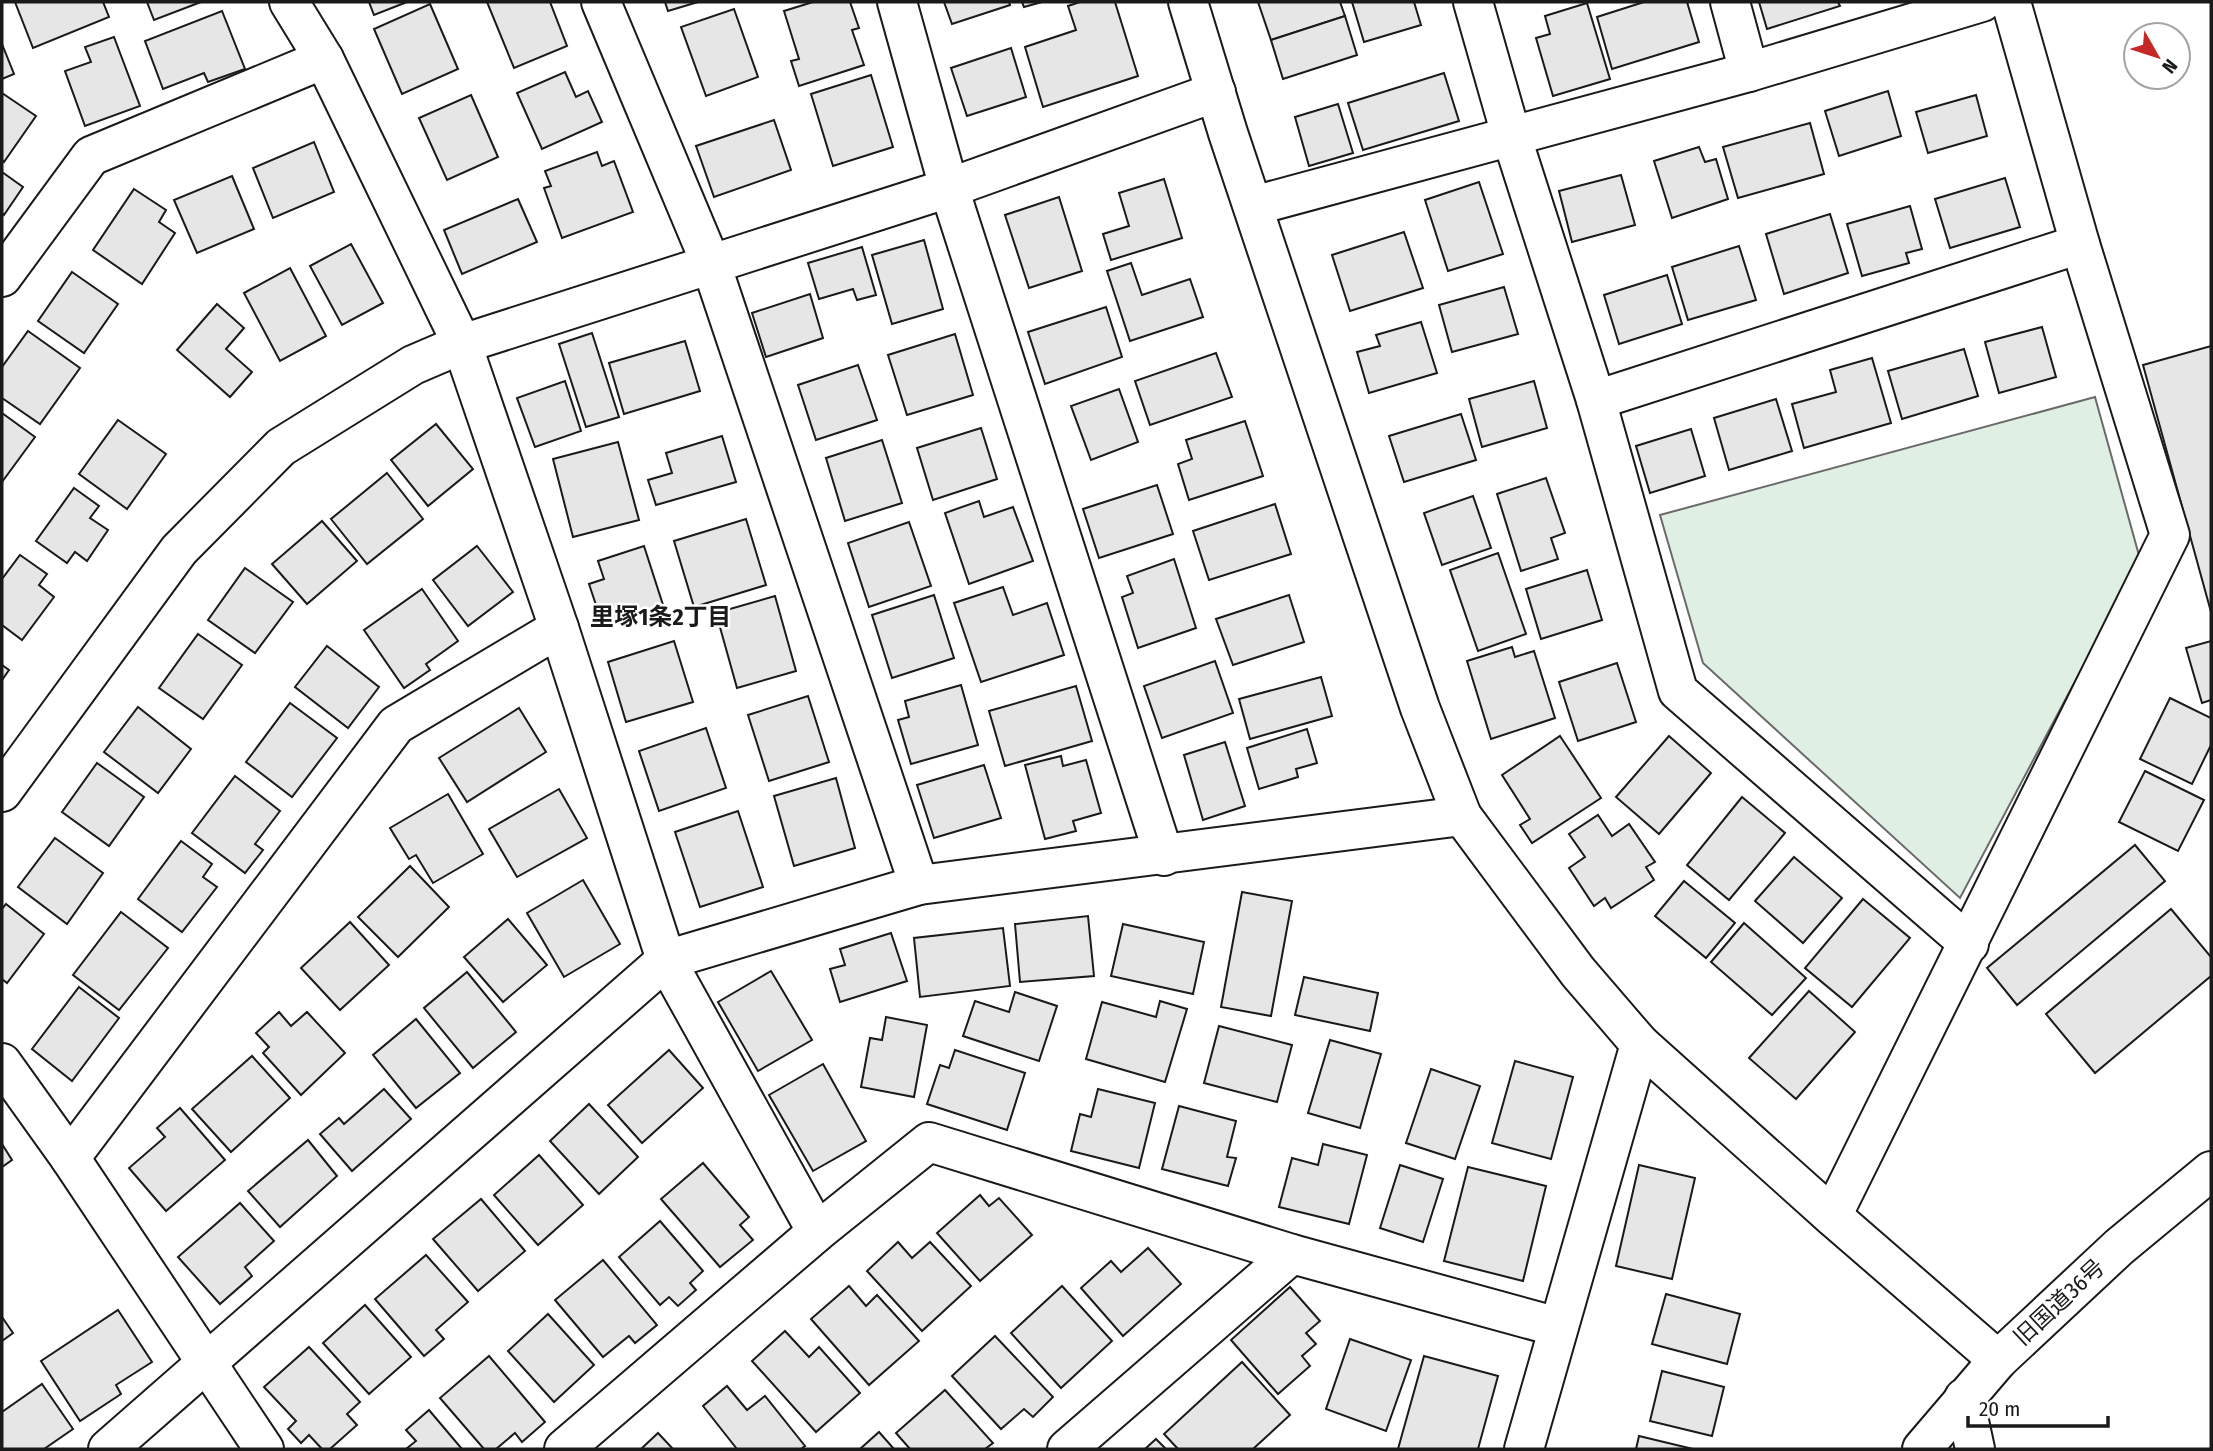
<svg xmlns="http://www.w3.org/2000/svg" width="2213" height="1451" viewBox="0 0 2213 1451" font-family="'Fira Sans Condensed','Noto Sans JP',sans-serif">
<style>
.green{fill:#e0efe3;stroke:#6a6a6a;stroke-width:2}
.building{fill:#e6e6e6;stroke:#1a1a1a;stroke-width:2}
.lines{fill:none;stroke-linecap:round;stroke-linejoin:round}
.street-casing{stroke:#1a1a1a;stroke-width:42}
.secondary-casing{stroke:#1a1a1a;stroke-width:42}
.street{stroke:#fff;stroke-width:38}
.secondary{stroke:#fff;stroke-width:38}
.labels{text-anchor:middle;stroke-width:5;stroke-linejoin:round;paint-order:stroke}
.street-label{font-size:23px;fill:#1a1a1a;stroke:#fff}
.neighbourhood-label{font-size:24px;font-weight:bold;fill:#1a1a1a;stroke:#fff}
</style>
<rect width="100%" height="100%" fill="#fff"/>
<polygon class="green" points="2095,397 2140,559 1960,898 1703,663 1660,515"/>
<g class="building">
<polygon points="15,2 103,2 109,17 33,48"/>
<polygon points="147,2 201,2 154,20"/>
<polygon points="369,2 407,2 374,15"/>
<polygon points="487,2 550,2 567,46 514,68"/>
<polygon points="665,2 698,2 668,11"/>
<polygon points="813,2 850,2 859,28 852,30 864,65 799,86 791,61 799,59 784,11"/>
<polygon points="944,2 1009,2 1010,5 952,24"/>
<polygon points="1022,2 1042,2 1024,7"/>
<polygon points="1080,2 1115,2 1138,76 1043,107 1025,47 1076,30 1068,6"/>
<polygon points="1258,2 1340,2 1345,16 1271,40"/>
<polygon points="1352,2 1414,2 1421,25 1364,42"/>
<polygon points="1644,2 1687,2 1699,42 1612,69 1597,17"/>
<polygon points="1759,2 1838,2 1840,6 1767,29"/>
<polygon points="1587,3 1610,79 1553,96 1536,38 1550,34 1545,16"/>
<polygon points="430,4 458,69 402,94 374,29"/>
<polygon points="734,9 758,77 706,96 681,27"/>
<polygon points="222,11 245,69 208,82 204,73 163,89 145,41"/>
<polygon points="1345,16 1357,55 1283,79 1271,40"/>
<polygon points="114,37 140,106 85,126 65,71 91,62 85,47"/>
<polygon points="2,44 14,74 2,79"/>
<polygon points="1011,48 1026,97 967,116 951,68"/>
<polygon points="565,72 576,97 588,91 602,122 542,149 517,93"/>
<polygon points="1444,73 1459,121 1363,150 1348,103"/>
<polygon points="871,75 893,147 833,166 811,94"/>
<polygon points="1888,91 1901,136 1839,156 1825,111"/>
<polygon points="2,93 36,116 4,162 2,160"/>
<polygon points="471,95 498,157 447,180 419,118"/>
<polygon points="1976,95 1987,136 1928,153 1916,112"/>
<polygon points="1338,104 1353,153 1309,166 1295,117"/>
<polygon points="774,120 791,170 714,197 696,146"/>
<polygon points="1810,123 1824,174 1738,198 1723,147"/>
<polygon points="314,142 334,192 273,218 253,168"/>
<polygon points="1699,147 1705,162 1716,159 1728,199 1672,218 1654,161"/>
<polygon points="597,152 602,166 614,161 633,212 562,238 544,188 551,186 545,171"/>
<polygon points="2,172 23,187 4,215 2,213"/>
<polygon points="1621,175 1635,225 1572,242 1559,191"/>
<polygon points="232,176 254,229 197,253 174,200"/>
<polygon points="2005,178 2020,227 1950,248 1935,199"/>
<polygon points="1164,179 1182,238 1111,260 1103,234 1129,226 1119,193"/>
<polygon points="1479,182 1503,254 1448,271 1425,200"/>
<polygon points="134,189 166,210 159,222 175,233 142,284 93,250"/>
<polygon points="1059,197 1082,271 1029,288 1005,215"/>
<polygon points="518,199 537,242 462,274 444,230"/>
<polygon points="1910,206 1922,249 1906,253 1909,263 1862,276 1847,224"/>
<polygon points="1830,214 1848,273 1784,294 1766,234"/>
<polygon points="1404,232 1423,288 1350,311 1332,255"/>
<polygon points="924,240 943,309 892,324 872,255"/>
<polygon points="351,244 383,303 342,325 310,266"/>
<polygon points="1739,246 1756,300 1688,320 1672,267"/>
<polygon points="862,247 876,295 857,300 853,289 819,299 808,263"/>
<polygon points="1131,263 1142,295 1190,279 1203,317 1130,341 1107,271"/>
<polygon points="290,268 326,336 280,361 244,293"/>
<polygon points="72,272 118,304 84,353 38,321"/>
<polygon points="1667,275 1682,324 1619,344 1604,295"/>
<polygon points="1504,287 1518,334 1452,352 1439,305"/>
<polygon points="810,294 823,338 766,357 752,313"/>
<polygon points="217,304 244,328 226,349 252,372 230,397 177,350"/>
<polygon points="1106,307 1122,357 1045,384 1028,332"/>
<polygon points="1421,322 1437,373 1369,393 1357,352 1380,346 1376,335"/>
<polygon points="2042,327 2056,377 1999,393 1985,342"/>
<polygon points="28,331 80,368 40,424 2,398 2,367"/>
<polygon points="592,333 619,417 586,427 559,344"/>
<polygon points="955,334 973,395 907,415 888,355"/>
<polygon points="685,341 700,391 624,414 609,363"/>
<polygon points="2211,346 2211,612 2143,365"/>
<polygon points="1964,349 1978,396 1902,419 1888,371"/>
<polygon points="1216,353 1232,397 1150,425 1135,381"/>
<polygon points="1872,358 1891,423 1804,448 1792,404 1836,392 1830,370"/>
<polygon points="858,365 877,420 816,440 798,385"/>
<polygon points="565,381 581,431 535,447 517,398"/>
<polygon points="1534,381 1547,428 1482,447 1469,399"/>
<polygon points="1119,389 1138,442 1091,460 1071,406"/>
<polygon points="1776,399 1792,451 1729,470 1714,418"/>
<polygon points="2,413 35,437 2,482"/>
<polygon points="1461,414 1476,460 1404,482 1389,436"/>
<polygon points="118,420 166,454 127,509 79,474"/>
<polygon points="1245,421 1263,476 1189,500 1178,464 1192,459 1186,440"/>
<polygon points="436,424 473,469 428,506 391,460"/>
<polygon points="981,428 997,479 933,500 917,448"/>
<polygon points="1691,429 1705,476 1650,493 1636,446"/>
<polygon points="722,436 736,482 656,505 648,480 672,473 666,453"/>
<polygon points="882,440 902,503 845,521 826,458"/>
<polygon points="618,442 639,520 573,537 553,459"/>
<polygon points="387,473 423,519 367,564 331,519"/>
<polygon points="1546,478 1565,533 1551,538 1558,559 1521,571 1497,494"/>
<polygon points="1157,485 1173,534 1099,558 1083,509"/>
<polygon points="74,488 99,506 90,518 108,530 87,561 75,552 67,563 36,541"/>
<polygon points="1473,496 1491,548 1442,565 1424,513"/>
<polygon points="979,501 984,517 1013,507 1033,561 969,584 945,513"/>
<polygon points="1275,504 1291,554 1209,580 1193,531"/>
<polygon points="746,519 766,585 694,607 674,541"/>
<polygon points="322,521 357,561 307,604 272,564"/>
<polygon points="909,522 931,586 869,607 848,543"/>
<polygon points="477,546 513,592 468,626 433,580"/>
<polygon points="644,546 663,605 603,626 589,584 604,579 598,561"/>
<polygon points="1498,553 1526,634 1478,651 1450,570"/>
<polygon points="20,555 47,574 39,585 54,597 22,640 2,625 2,579"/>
<polygon points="1174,559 1196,628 1138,648 1122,597 1133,593 1127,576"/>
<polygon points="245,568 293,602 255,653 208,620"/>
<polygon points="1587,570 1602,620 1541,639 1526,589"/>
<polygon points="1003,587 1013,615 1047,603 1064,655 981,682 954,603"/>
<polygon points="422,589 458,641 426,664 430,670 404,688 364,630"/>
<polygon points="934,595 954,658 892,678 872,615"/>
<polygon points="1289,595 1304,642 1233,665 1216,619"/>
<polygon points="775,596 796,671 737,688 716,613"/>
<polygon points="198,634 242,665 203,719 159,688"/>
<polygon points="674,641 693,702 626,722 608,662"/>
<polygon points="2211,641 2211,700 2202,703 2186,648"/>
<polygon points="327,646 379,687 348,728 295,687"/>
<polygon points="1512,647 1515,657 1534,651 1555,718 1491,739 1467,661"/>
<polygon points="1215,661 1233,713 1162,738 1144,686"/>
<polygon points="1617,663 1636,722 1578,741 1559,682"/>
<polygon points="2,665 9,670 2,680"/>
<polygon points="1321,677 1332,716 1250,739 1239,699"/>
<polygon points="961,685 978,745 911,764 898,720 909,717 905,701"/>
<polygon points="1076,686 1092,741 1005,766 989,711"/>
<polygon points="808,696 829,762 769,781 748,715"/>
<polygon points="2170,698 2211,718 2211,745 2192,784 2140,759"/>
<polygon points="290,703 337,738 292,797 246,762"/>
<polygon points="138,707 191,749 158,793 104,752"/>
<polygon points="519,708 546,752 467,802 439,758"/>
<polygon points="706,728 726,788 659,811 639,751"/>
<polygon points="1307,729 1317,763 1296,769 1298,777 1259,789 1247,748"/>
<polygon points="1560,736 1601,798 1532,843 1520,825 1530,819 1502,775"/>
<polygon points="1669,736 1711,773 1659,834 1616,797"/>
<polygon points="1225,742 1245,806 1203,820 1184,755"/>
<polygon points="1061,756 1063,766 1086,760 1101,813 1073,821 1076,831 1045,839 1025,765"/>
<polygon points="97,763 144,797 109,846 62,812"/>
<polygon points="984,765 1001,818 934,838 917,785"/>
<polygon points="2145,771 2204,800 2178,851 2119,822"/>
<polygon points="235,776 280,811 255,844 263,850 245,873 192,833"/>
<polygon points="836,778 855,848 794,866 774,796"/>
<polygon points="559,789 587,838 517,877 489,829"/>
<polygon points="448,794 483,854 433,883 416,855 409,859 390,828"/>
<polygon points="1742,797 1785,833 1729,900 1687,865"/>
<polygon points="738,811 763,887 700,907 675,832"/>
<polygon points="1598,815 1612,836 1629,824 1655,862 1646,867 1654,880 1611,908 1605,898 1594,906 1569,868 1585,857 1569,834"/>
<polygon points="55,838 103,873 67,924 18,887"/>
<polygon points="181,841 212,864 203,877 217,887 182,932 138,899"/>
<polygon points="2135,845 2165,881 2017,1005 1987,968"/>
<polygon points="1794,857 1842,898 1803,943 1755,901"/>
<polygon points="410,866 449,907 398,957 358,917"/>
<polygon points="583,880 620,944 564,977 527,913"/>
<polygon points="1684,881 1735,923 1706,958 1655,916"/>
<polygon points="1242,892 1292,901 1271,1016 1221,1007"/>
<polygon points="1863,899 1910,938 1852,1007 1805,968"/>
<polygon points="6,904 44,934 7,983 2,979 2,909"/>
<polygon points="2171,909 2211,957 2211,976 2095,1073 2046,1014"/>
<polygon points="121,912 168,948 119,1010 73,975"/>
<polygon points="1088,916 1094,976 1020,982 1015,924"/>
<polygon points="508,919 547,965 503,1002 464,957"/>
<polygon points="350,922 389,965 340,1010 301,968"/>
<polygon points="1744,923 1806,978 1772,1015 1711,962"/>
<polygon points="1123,924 1204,942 1193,994 1111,976"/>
<polygon points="1003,928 1010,986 920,997 914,938"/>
<polygon points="891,933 907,981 840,1002 830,969 845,965 840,949"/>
<polygon points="771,971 812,1040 758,1071 718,1002"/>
<polygon points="467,972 516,1032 473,1068 424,1008"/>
<polygon points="1304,977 1378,993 1370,1031 1295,1015"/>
<polygon points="79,987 119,1018 72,1081 32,1049"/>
<polygon points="1809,991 1855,1032 1796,1099 1749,1058"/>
<polygon points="1015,992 1057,1006 1039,1061 963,1036 975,1001 1009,1012"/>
<polygon points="1160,1001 1187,1009 1165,1082 1086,1059 1102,1002 1156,1017"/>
<polygon points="279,1012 291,1026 307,1012 345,1053 301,1095 263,1053 269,1047 256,1033"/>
<polygon points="886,1017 927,1025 914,1097 861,1087 870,1038 882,1040"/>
<polygon points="416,1019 460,1073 416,1108 373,1055"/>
<polygon points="1219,1026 1292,1045 1277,1102 1204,1083"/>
<polygon points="1330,1040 1381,1054 1360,1128 1308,1113"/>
<polygon points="669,1050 703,1088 642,1143 608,1105"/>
<polygon points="955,1050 1025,1073 1007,1130 927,1104 940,1065 949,1068"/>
<polygon points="252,1056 290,1098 231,1152 192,1109"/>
<polygon points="1515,1061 1573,1077 1551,1159 1492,1143"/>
<polygon points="823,1064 866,1141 813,1171 769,1095"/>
<polygon points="1431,1069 1480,1086 1455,1159 1406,1143"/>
<polygon points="384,1089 411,1119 352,1171 320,1134 339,1118 344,1124"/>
<polygon points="1098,1089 1155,1103 1139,1168 1071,1151 1080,1114 1091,1117"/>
<polygon points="589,1104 638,1157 599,1194 550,1141"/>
<polygon points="1179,1106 1236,1121 1227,1157 1236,1158 1228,1186 1162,1169"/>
<polygon points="180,1108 225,1160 166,1211 129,1168 165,1137 157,1128"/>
<polygon points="308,1140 337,1176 280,1227 248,1191"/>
<polygon points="2,1144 12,1160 2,1167"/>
<polygon points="1323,1144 1367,1155 1349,1224 1279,1207 1292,1158 1318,1165"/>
<polygon points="539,1155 583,1205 538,1245 494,1195"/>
<polygon points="703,1163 749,1217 740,1225 753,1240 720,1267 661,1199"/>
<polygon points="1400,1165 1443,1179 1423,1242 1380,1228"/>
<polygon points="1639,1165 1695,1178 1672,1279 1616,1266"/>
<polygon points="1468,1167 1546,1186 1523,1281 1444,1261"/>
<polygon points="980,1195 989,1206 999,1198 1032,1235 980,1281 937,1233"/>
<polygon points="481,1199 525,1251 478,1291 433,1239"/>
<polygon points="240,1203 274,1241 245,1267 252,1276 220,1304 178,1257"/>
<polygon points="660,1221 703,1271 690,1283 696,1290 678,1306 669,1297 660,1305 619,1257"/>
<polygon points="898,1242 912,1258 930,1242 971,1286 922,1331 867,1271"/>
<polygon points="1148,1248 1181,1284 1123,1336 1081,1288 1111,1261 1121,1272"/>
<polygon points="426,1255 468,1302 436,1330 444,1339 424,1356 375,1299"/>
<polygon points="603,1260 657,1325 635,1343 629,1336 603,1357 555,1300"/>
<polygon points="849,1286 866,1306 877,1295 919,1341 869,1385 811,1319"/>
<polygon points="1062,1286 1112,1341 1061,1388 1011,1333"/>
<polygon points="1290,1287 1320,1321 1306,1333 1316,1344 1302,1356 1310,1366 1278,1394 1231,1340"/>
<polygon points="1666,1294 1740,1314 1727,1364 1652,1344"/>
<polygon points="365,1305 411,1357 369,1394 323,1343"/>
<polygon points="118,1310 152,1362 116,1385 121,1394 80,1421 41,1361"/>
<polygon points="548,1314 594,1365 554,1402 508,1351"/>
<polygon points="2,1317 13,1333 2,1341"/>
<polygon points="785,1331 809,1357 819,1347 860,1393 816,1432 752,1361"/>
<polygon points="995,1336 1053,1397 1033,1417 1024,1409 1001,1429 952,1376"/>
<polygon points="1350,1339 1411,1360 1386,1431 1326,1409"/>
<polygon points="309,1347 360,1402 347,1414 357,1425 330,1449 322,1449 309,1435 301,1443 288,1429 296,1421 264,1387"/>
<polygon points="489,1356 545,1422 522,1442 515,1433 496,1449 484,1449 440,1398"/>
<polygon points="1424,1356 1498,1376 1478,1449 1398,1449"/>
<polygon points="1242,1362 1290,1415 1253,1449 1178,1449 1164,1434"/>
<polygon points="1662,1371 1724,1387 1712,1436 1650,1421"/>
<polygon points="42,1384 73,1429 44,1449 2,1449 2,1412"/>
<polygon points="727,1386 747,1410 765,1396 805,1446 801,1449 737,1449 703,1406"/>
<polygon points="945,1390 993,1443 985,1449 910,1449 896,1433"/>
<polygon points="429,1410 462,1449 406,1449 416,1441 406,1430"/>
<polygon points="879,1432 894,1449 860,1449"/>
<polygon points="658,1433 673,1449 641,1449"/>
<polygon points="1639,1436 1693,1449 1636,1449"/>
<polygon points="1156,1439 1166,1449 1145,1449"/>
</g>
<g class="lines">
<g class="street-casing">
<g id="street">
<polyline points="289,2 324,59 462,344 559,628 666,960 817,1232"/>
<polyline points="601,2 711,264 919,885"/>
<polyline points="897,2 949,188 1164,856"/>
<polyline points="1473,2 1511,135 1596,400 1678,691 1969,944"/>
<polyline points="1730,2 1749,72"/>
<polyline points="1253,206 1749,72 1982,2"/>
<polyline points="2,277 91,156 324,59"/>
<polyline points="1596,400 2080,244"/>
<polyline points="2,1063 70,1158 264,1449"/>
<polyline points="70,1158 396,725 559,628"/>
<polyline points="1832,1216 2170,535 2080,244 2011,2"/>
<polyline points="1964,1398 1975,1449"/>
<polyline points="108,1449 666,960 919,885 1462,816"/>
<polyline points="564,1449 817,1232 929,1142 1292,1254 1558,1327"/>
<polyline points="1067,1449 1292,1254"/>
<polyline points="1524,1449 1640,1044"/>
</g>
</g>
<g class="secondary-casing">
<g id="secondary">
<polyline points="1188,2 1228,133 1420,708 1462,816 1578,972 1640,1044 1832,1216 1998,1360"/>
<polyline points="2,792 179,550 281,447 413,365 462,344 949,188 1216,92"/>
<polyline points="1922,1449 1998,1360 2119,1247 2211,1171"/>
</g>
</g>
<use href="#street" class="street"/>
<use href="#secondary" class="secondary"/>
</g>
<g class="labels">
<g class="street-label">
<text transform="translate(2059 1302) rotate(-43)" y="8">旧国道36号</text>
</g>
<g class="neighbourhood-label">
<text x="661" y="625">里塚1条2丁目</text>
</g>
</g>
<rect width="2213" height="1451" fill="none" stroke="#1a1a1a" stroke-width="7"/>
<g transform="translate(2157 56) rotate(129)"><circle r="33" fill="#ffffff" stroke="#a3a3a3" stroke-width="2"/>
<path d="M0-5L12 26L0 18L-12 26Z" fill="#c62828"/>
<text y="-10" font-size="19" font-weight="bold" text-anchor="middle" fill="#1a1a1a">N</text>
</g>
<path d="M1968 1416v10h140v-10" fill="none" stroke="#1a1a1a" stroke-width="3.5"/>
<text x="1979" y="1416" font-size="21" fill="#1a1a1a" stroke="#ffffff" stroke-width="5" paint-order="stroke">20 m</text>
</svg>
